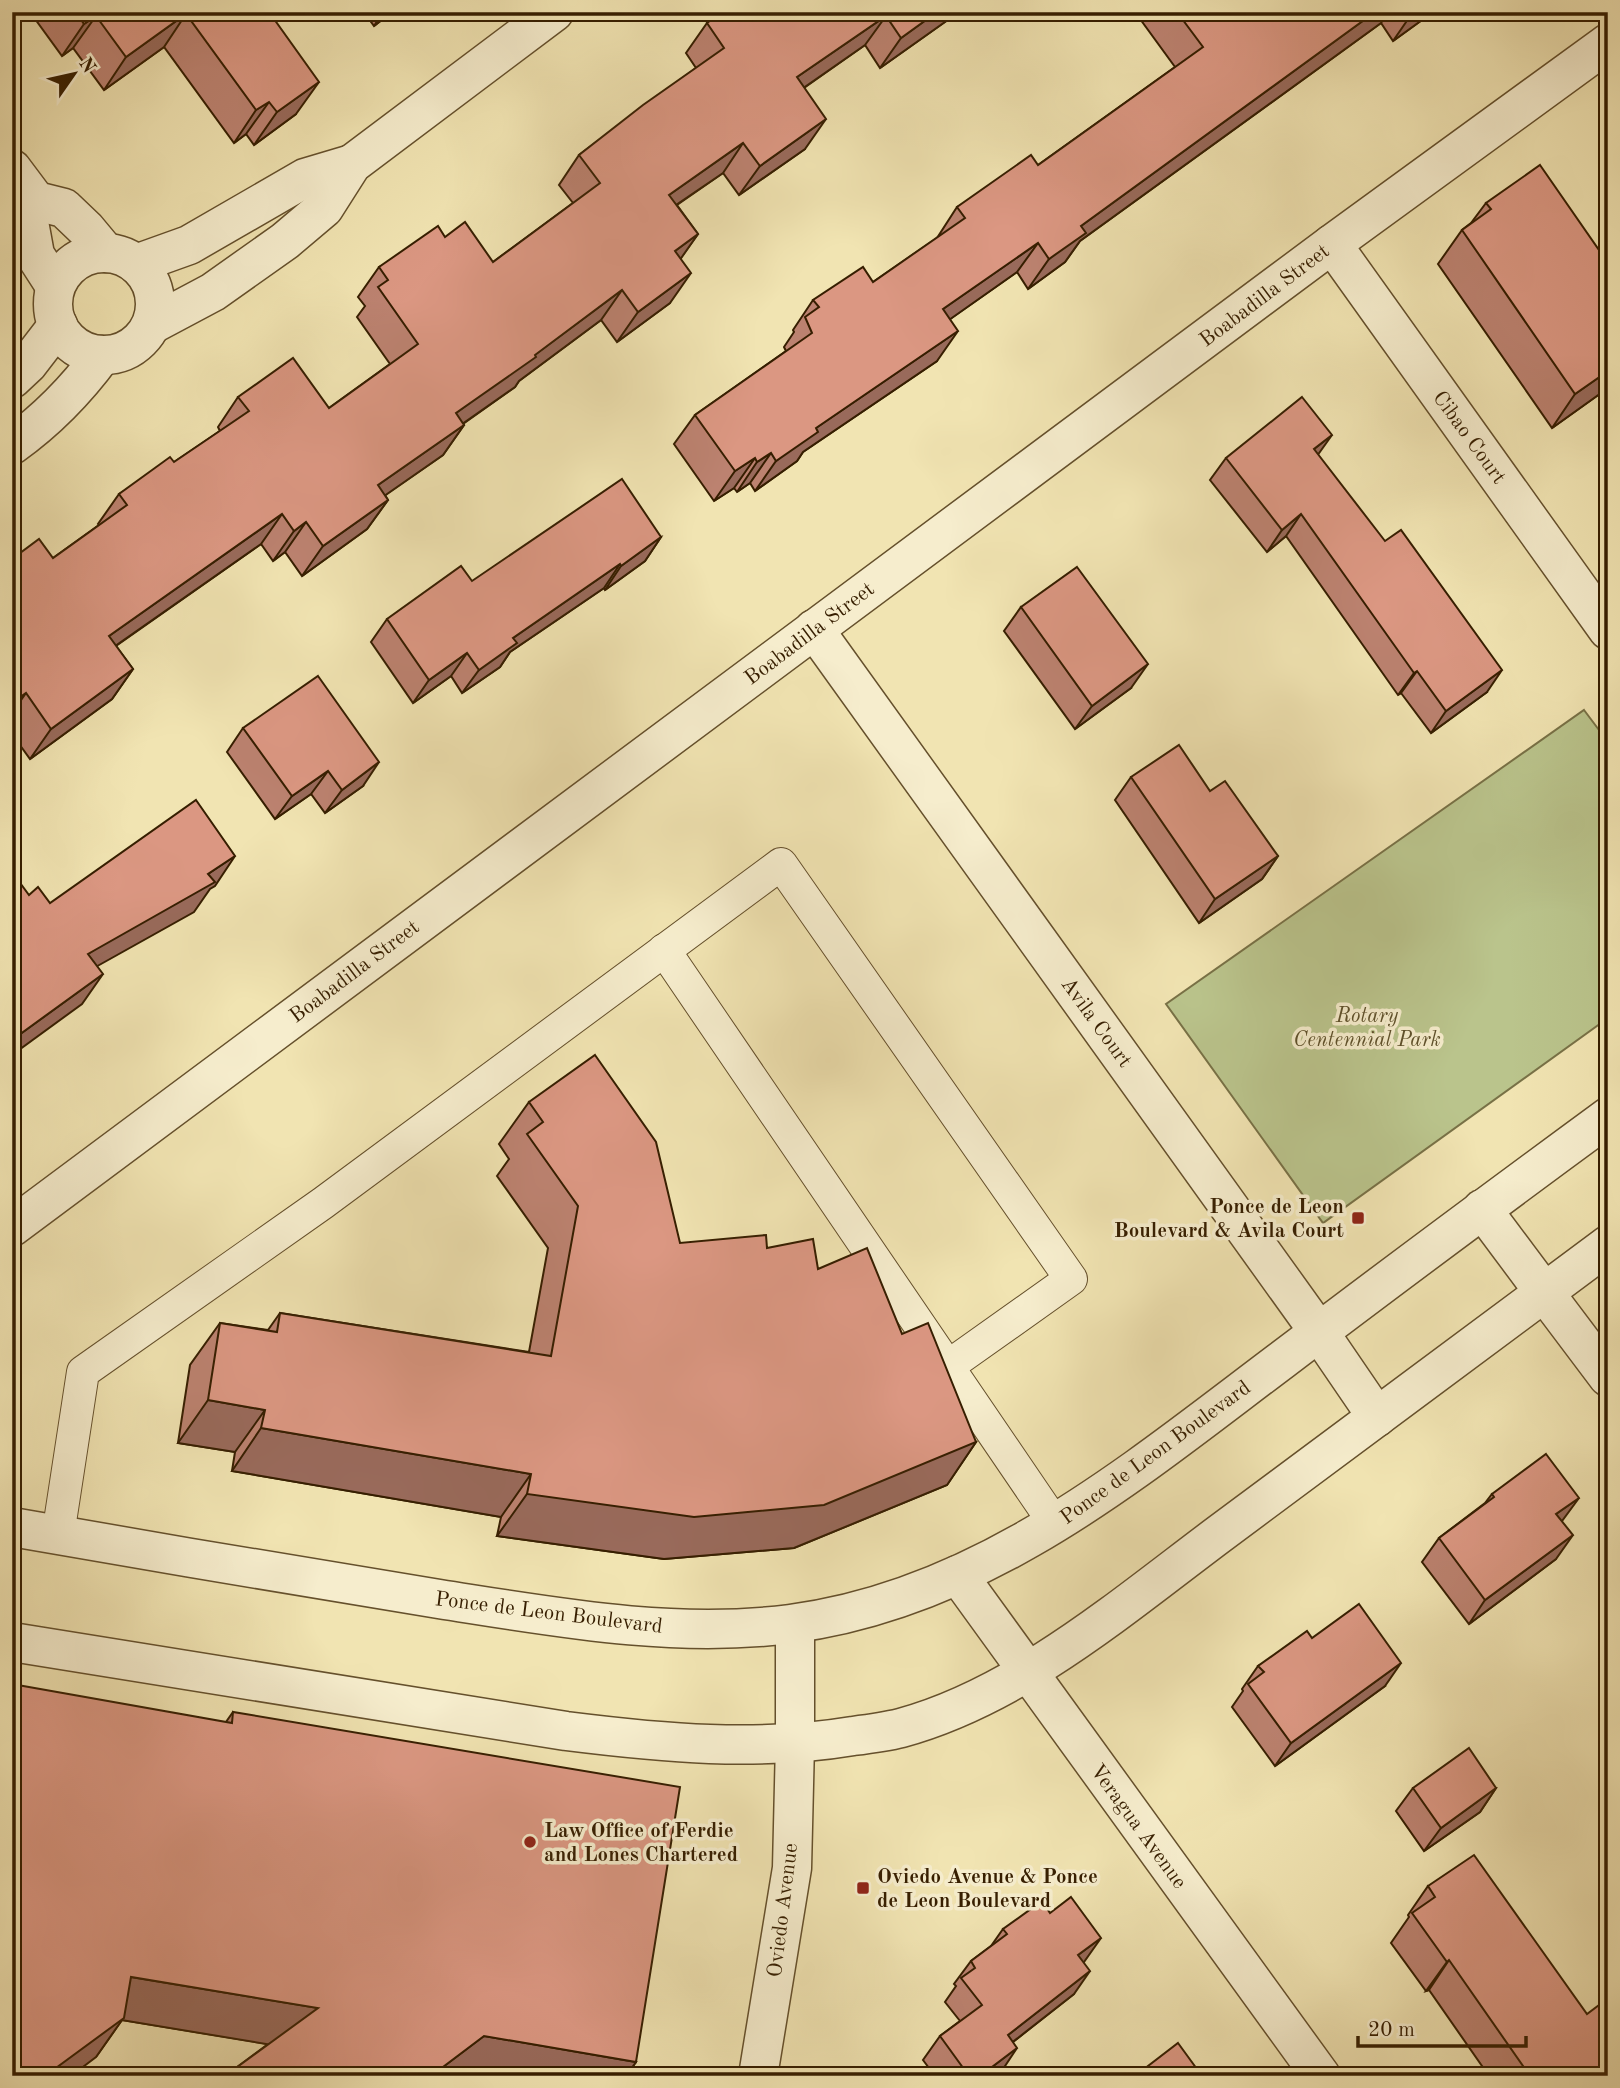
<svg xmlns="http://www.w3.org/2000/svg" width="1620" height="2088" viewBox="0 0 1620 2088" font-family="'Old Standard TT',serif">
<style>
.green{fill:#bac48c;stroke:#787146;stroke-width:2}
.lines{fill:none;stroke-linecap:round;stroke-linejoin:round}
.service-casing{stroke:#65502c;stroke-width:34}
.minor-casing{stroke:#65502c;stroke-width:41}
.tertiary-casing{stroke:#65502c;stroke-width:41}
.service{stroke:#f6edcd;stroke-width:32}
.minor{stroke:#f6edcd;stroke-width:38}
.tertiary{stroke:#f6edcd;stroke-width:38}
.wall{fill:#bc8270;stroke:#361e00;stroke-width:2}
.shaded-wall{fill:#996a5b;stroke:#361e00;stroke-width:2}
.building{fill:#db9782;stroke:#361e00;stroke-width:2}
.poi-dot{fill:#8f2418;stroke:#f6edcd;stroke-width:2.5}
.labels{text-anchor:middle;stroke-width:7;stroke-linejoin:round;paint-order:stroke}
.street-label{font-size:21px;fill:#361e00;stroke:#f6edcd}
.park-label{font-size:21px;font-style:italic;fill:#5e502a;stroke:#f6edcd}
.poi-label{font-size:21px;font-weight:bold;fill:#361e00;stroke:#f6edcd;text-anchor:start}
</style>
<rect width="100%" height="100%" fill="#f1e4b2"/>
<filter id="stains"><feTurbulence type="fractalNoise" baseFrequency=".00286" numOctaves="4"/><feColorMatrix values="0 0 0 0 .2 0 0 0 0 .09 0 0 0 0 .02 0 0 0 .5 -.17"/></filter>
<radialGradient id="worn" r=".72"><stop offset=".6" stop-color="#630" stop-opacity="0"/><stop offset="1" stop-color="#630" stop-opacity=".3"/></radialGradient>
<polygon class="green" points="1584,710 1608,742 1608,1018 1323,1223 1166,1004"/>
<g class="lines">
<g class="service-casing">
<g id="service">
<polyline points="664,950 1055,1524"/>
<polyline points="58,1535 83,1372 323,1203 781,864 1071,1279 947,1367"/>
</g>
</g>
<g class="minor-casing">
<g id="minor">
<polyline points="12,169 36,201 64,208 86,229 106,253"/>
<polyline points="36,201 29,222 35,255 55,286"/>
<polyline points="1332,244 1608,630"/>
<circle cx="104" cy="304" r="51"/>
<polyline points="136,264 189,245 305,178 352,164"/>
<polyline points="151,325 213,292 285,241 324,208 352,164 554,12"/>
<polyline points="12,379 28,364 58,325"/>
<path d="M12 445C47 420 77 389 102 355"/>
<polyline points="814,629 1319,1332 1377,1417"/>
<polyline points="12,1227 1332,244 1608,43"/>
<polyline points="1544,1292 1608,1377"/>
<polyline points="958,1575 1321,2076"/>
<polyline points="758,2076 792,1868 795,1743"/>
</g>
</g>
<g class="tertiary-casing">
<g id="tertiary">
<polyline points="1482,1209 1544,1292"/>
<path d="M12 1527C154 1552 297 1576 439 1599 555 1617 673 1639 790 1624 983 1599 1133 1472 1282 1360 1390 1278 1499 1197 1608 1117"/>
<polyline points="795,1624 795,1743"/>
<path d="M12 1642 566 1731C662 1743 757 1752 853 1736 869 1734 885 1732 901 1728 1019 1696 1124 1605 1222 1532 1351 1437 1479 1340 1608 1245"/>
</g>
</g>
<use href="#service" class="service"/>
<use href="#minor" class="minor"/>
<use href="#tertiary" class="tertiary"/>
</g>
<g class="wall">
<polygon points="30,12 269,12 296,114 254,145 246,134 234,143 164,47 104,90 73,48 62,56"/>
<polygon points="364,12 392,12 374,26"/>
<polygon points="959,12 880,68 865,45 804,88 805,149 739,195 723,173 677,205 698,234 680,259 670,303 617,342 601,320 519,381 515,387 463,424 464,425 443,455 385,495 388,500 367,529 302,576 285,552 273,561 261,544 116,646 133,669 112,699 30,759 12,734 12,542 20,553 53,558 99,525 98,524 119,494 174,462 220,431 218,427 238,397 329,408 390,364 357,317 365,306 358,297 379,267 445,237 493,262 573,203 559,185 579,155 696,68 686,53 707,23"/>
<polygon points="1135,12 1433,12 1393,41 1381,23 1080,241 1065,262 1028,289 1017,272 950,319 937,361 803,452 797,461 755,491 750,483 737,492 734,488 714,501 674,444 695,415 786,351 784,347 794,332 793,330 813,300 873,282 937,238 957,207 1038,165 1175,67"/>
<polygon points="1486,203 1608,263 1608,388 1552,428 1438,264 1462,230 1471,223"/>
<polygon points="1318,455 1487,692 1431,733 1401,693 1398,695 1286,536 1267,552 1210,480 1226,458"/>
<polygon points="661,537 645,561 605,590 604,588 510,652 500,667 462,693 451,676 413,703 371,642 387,619"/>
<polygon points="1021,607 1131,688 1075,729 1004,631"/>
<polygon points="243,728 363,786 325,813 311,794 275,819 227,752"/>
<polygon points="1131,777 1210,791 1278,856 1262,879 1199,923 1115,800"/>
<polygon points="529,1102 680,1243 767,1248 818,1269 902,1334 976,1442 947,1485 794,1548 664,1559 497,1536 501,1517 232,1471 235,1452 178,1443 190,1365 220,1323 268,1330 280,1313 529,1352 548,1248 497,1176 509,1159 499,1144"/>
<polygon points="1492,1494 1562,1521 1556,1559 1469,1624 1422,1562 1439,1538 1485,1503"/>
<polygon points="1312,1638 1385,1686 1275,1766 1232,1707 1243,1691 1242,1689 1258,1666"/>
<polygon points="233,1712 636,2062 626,2076 225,2076 268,2044 122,2020 96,2057 226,1722"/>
<polygon points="1413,1788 1496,1788 1480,1812 1424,1851 1396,1811"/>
<polygon points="1428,1886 1587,2014 1608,2076 1489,2076 1429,1990 1426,1991 1391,1943 1409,1917 1408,1915"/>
<polygon points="1003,1929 1083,1962 1074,1994 1013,2042 1001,2072 996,2076 935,2076 923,2060 940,2036 960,2021 945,2002 956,1986 954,1984 971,1961 991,1946"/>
</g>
<g class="shaded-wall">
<polygon points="383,12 392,12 374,26"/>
<polygon points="937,12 959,12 880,68 901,38"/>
<polygon points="1375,12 1388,12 1381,23 1080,241 1065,262 1028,289 1049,259 1081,226"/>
<polygon points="1413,12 1433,12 1393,41"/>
<polygon points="186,14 164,47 104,90 126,57"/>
<polygon points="96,16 73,48 62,56 84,24"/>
<polygon points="886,16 865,45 776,107 797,77"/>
<polygon points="319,82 296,114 254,145 277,112"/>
<polygon points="269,102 246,134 234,143 256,110"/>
<polygon points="826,119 805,149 739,195 760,166"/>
<polygon points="743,143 723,173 648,224 669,195"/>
<polygon points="698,234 677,264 675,251"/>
<polygon points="1038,243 1017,272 922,339 943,309"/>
<polygon points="691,273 670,303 617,342 638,312"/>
<polygon points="622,290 601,320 519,381 515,387 435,443 456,413"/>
<polygon points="958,331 937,361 803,452 797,461 755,491 776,461 816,428"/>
<polygon points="1608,371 1608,388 1552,428 1575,394"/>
<polygon points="464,425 443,455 357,515 378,485"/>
<polygon points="1332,435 1317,456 1314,449"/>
<polygon points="771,453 750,483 737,492 757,462"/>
<polygon points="755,458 734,488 714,501 735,471"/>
<polygon points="388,500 367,529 302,576 323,546"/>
<polygon points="282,514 261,544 88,665 109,636"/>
<polygon points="1301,514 1286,536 1267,552 1282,530"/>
<polygon points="306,522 285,552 273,561 294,531"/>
<polygon points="661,537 645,561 605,590 621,566"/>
<polygon points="620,564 604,588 510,652 500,667 462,693 479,670 513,638"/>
<polygon points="467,653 451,676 413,703 429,680"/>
<polygon points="1148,664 1131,688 1075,729 1092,706"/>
<polygon points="133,669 112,699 30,759 51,729"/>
<polygon points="1502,670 1487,692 1431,733 1446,711"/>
<polygon points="1417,671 1401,693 1398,695 1414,673"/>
<polygon points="26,693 12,713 12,703"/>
<polygon points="379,762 363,786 325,813 342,790"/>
<polygon points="328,771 311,794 275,819 292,796"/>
<polygon points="235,856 215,886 210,889 194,912 67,983 88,954"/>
<polygon points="1278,856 1262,879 1199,923 1215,899"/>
<polygon points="103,974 82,1004 12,1055 12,1040"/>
<polygon points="208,1400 265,1410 235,1452 178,1443"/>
<polygon points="261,1428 531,1474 501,1517 232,1471"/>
<polygon points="976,1442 947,1485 794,1548 664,1559 497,1536 527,1494"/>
<polygon points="1579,1498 1562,1521 1540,1537 1556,1514"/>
<polygon points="1573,1535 1556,1559 1469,1624 1485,1600"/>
<polygon points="1401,1663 1385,1686 1275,1766 1291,1743"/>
<polygon points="1496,1788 1480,1812 1424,1851 1441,1828"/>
<polygon points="1101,1938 1084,1962 1061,1978 1078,1955"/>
<polygon points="1449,1960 1429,1990 1426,1991 1447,1962"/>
<polygon points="1090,1971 1074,1994 991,2059 1008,2035"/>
<polygon points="131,1977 318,2008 290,2048 122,2020 96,2057 71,2076 45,2076"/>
<polygon points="484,2036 636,2062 626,2076 431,2076"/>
<polygon points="1017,2048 1001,2072 996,2076 980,2076"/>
</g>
<g class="building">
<polygon points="76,12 269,12 319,82 277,112 269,102 256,110 186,14 126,57 96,16 84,24"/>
<polygon points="722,12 937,12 901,38 886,16 797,77 826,119 760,166 743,143 669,195 698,234 675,251 691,273 638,312 622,290 535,355 536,357 456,413 464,425 378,485 388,500 323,546 306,522 294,531 282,514 109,636 133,669 51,729 26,693 12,703 12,542 20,553 39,539 53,558 127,505 119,494 170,457 174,462 249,411 238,397 293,358 329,408 418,344 378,287 388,280 379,267 438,226 445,237 465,222 493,262 600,183 579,155 643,105 724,48 707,23"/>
<polygon points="1177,12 1375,12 1081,226 1086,233 1049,259 1038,243 943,309 958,331 816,428 818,432 776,461 771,453 757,462 755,458 735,471 695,415 812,333 805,317 819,307 813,300 863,267 873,282 965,218 957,207 1031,155 1038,165 1203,47"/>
<polygon points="1540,165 1608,263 1608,371 1575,394 1462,230 1491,209 1486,203"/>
<polygon points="1302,397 1332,435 1314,449 1385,541 1401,530 1502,670 1446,711 1417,671 1414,673 1301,514 1282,530 1226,458"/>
<polygon points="622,479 661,537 621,566 620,564 513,638 517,643 479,670 467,653 429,680 387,619 461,566 472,581"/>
<polygon points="1077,567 1148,664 1092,706 1021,607"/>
<polygon points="318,676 379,762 342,790 328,771 292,796 243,728"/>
<polygon points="1179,745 1210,791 1225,781 1278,856 1215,899 1131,777"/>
<polygon points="196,800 235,856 208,874 215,882 88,954 103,974 12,1040 12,872 29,895 38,887 50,903"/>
<polygon points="595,1055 656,1142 680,1243 766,1235 767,1248 813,1239 818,1269 867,1248 902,1334 928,1323 976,1442 824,1505 694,1517 527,1494 531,1474 261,1428 265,1410 208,1400 220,1323 277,1332 280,1313 551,1356 578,1206 527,1134 543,1122 529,1102"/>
<polygon points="1546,1454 1579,1498 1556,1514 1573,1535 1485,1600 1439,1538 1494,1497 1492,1494"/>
<polygon points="1359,1604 1401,1663 1291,1743 1248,1684 1264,1672 1258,1666 1307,1631 1312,1638"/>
<polygon points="12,1684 232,1723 233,1712 680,1787 636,2062 484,2036 431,2076 225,2076 318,2008 131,1977 124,2018 45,2076 12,2076"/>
<polygon points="1469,1748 1496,1788 1441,1828 1413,1788"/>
<polygon points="1474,1855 1587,2014 1607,1999 1608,2000 1608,2076 1530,2076 1449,1960 1447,1962 1412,1913 1435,1897 1428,1886"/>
<polygon points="1071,1897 1101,1938 1078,1955 1090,1971 1008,2035 1017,2048 980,2076 969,2076 940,2036 982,2005 961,1978 975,1968 971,1961 1007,1934 1003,1929 1042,1901 1050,1913"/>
<polygon points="1178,2043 1202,2076 1135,2076"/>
</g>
<g class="poi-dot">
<rect x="1351" y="1211" width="14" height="14" rx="3.5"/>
<circle cx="530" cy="1842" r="7"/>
<rect x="856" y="1881" width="14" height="14" rx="3.5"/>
</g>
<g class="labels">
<g class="street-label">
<text transform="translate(1264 295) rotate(-37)" y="7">Boabadilla Street</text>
<text transform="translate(1470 437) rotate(54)" y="7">Cibao Court</text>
<text transform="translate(809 633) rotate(-37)" y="7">Boabadilla Street</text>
<text transform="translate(354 971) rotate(-37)" y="7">Boabadilla Street</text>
<text transform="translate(1097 1022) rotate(54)" y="7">Avila Court</text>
<text transform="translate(1155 1452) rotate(-36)" y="7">Ponce de Leon Boulevard</text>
<text transform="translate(549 1612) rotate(7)" y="7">Ponce de Leon Boulevard</text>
<text transform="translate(1139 1826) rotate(54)" y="7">Veragua Avenue</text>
<text transform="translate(782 1910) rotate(-83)" y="7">Oviedo Avenue</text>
</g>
<g class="park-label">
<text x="1367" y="1022">Rotary<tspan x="1367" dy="24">Centennial Park</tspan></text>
</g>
<g class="poi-label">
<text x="1344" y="1213" text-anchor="end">Ponce de Leon<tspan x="1344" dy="24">Boulevard &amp; Avila Court</tspan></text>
<text x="544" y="1837">Law Office of Ferdie<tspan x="544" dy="24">and Lones Chartered</tspan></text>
<text x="877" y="1883">Oviedo Avenue &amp; Ponce<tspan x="877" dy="24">de Leon Boulevard</tspan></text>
</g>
</g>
<rect width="1620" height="2088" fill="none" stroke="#f1e4b2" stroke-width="42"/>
<rect x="14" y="14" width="1592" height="2060" fill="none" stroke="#361e00" stroke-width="3.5"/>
<rect x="21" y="21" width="1578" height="2046" fill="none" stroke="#361e00" stroke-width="2"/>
<g transform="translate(74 74) rotate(56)" stroke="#f6edcd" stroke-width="5" paint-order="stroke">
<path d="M0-5L12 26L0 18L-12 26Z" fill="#361e00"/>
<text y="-10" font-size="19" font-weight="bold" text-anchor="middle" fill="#361e00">N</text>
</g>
<path d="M1358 2036v10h168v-10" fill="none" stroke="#361e00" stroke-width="3.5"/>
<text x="1368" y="2036" font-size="21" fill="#361e00" stroke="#f6edcd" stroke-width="5" paint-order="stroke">20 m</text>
<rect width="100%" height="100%" filter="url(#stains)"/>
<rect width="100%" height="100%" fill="url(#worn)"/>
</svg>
